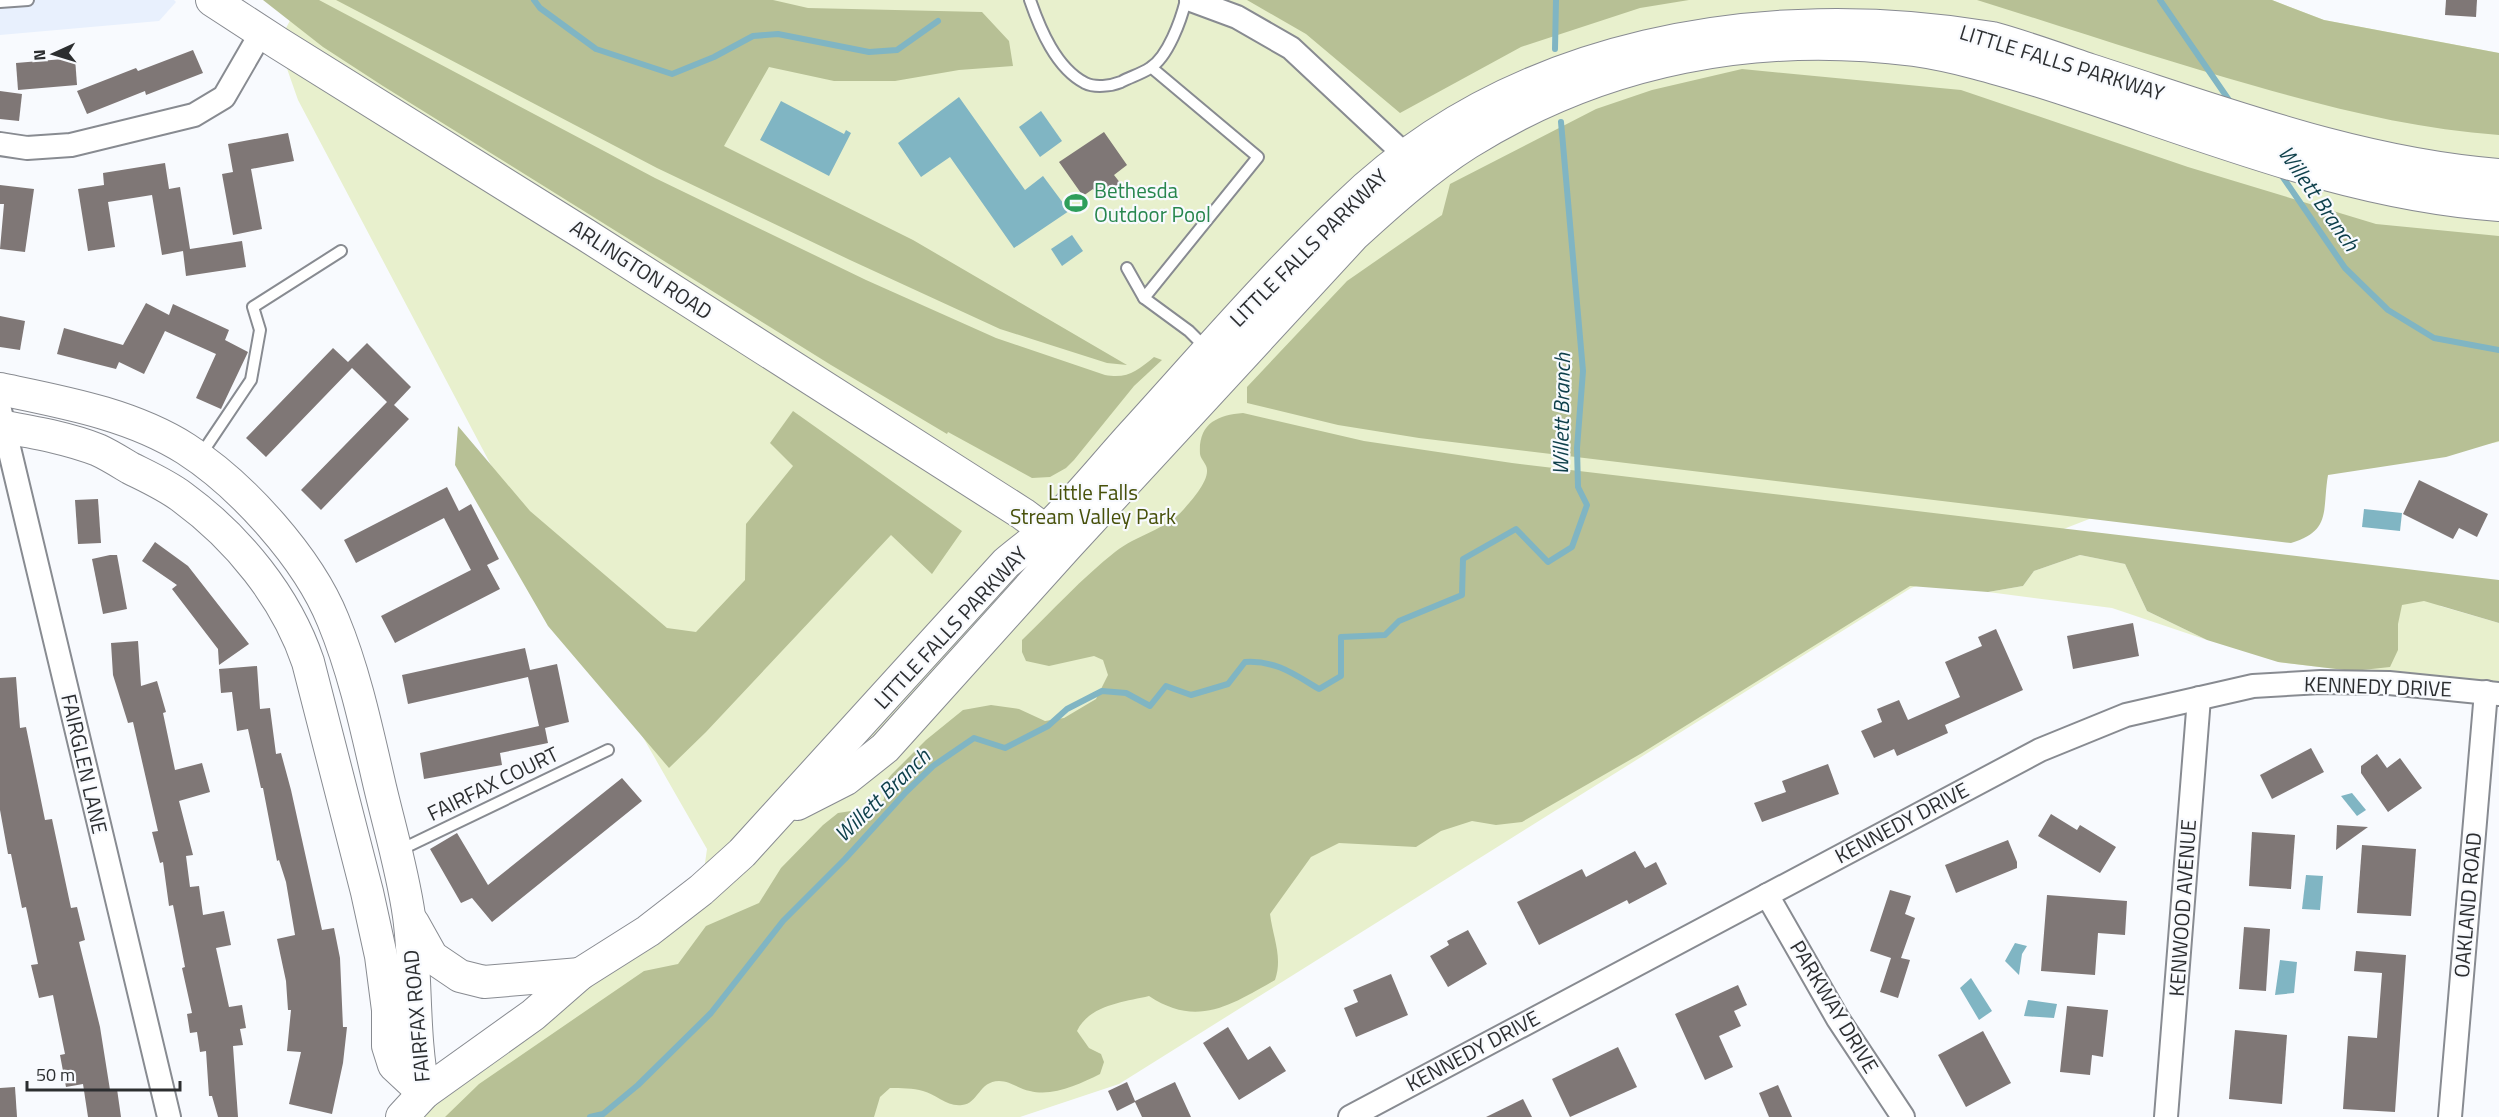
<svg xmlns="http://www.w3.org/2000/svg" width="2499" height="1117" viewBox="0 0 2499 1117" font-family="'Titillium Web',sans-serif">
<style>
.built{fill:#e8f0fd}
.green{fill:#e8f0cd}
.forest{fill:#b7c095}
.water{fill:#80b5c3}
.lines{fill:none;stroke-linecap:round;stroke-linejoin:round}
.stream{stroke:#80b5c3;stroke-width:6}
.building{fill:#7f7776}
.lane-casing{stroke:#888b91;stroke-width:14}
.street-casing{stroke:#888b91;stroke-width:26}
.secondary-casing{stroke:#888b91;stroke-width:34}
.lane{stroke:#fff;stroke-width:10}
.street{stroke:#fff;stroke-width:22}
.secondary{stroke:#fff;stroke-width:32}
.labels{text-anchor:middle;stroke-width:4.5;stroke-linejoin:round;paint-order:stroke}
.street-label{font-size:21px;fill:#2c2e30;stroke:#f8fafe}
.leisure-label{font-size:21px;fill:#27864d;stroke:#f8fafe;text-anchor:start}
.park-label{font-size:21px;fill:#47500a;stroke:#f8fafe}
.water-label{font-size:22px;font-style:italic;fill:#0d3f4a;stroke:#f8fafe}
</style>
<rect width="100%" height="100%" fill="#f8fafe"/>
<polygon class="built" points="0,0 174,0 176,2 159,21 0,35"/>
<g class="green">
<polygon points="301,0 2272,0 2324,20 2499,53 2499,442 2146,497 1911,588 1119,1084 1020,1117 404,1117 701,891 707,849 538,554 298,100 278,43"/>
<polygon points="2080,555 2125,564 2147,611 2207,640 2112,608 1988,592 2023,586 2034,571"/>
<polygon points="2347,587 2440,600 2440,606 2499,623 2499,682 2386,670 2353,671 2278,662"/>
</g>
<g class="forest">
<path d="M263 0H319L655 178 866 280 996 338 1105 375C1128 379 1137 371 1154 357L1162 360 1134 386 1074 460 1066 468 1050 477 1032 478 948 432 947 434 831 365 383 86 323 47Z"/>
<polygon points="336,0 773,0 808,8 982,12 1009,41 1013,66 959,70 895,81 834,81 769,67 724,146 913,240 1127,365 1107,363 1000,329 850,260 657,168"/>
<polygon points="1247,0 1689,0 1640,8 1521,47 1400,113 1306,34"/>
<path d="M1977 0H2272L2324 20 2499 53V135C2416 129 2335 109 2255 86 2162 60 2070 29 1977 0Z"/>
<path d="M1742 69 1961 90 2188 167 2376 224 2499 236V441L2446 457 2328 475C2322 510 2332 531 2291 543L1419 438 1338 425 1247 403V387L1347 281 1442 215 1450 184 1596 109 1652 90Z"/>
<polygon points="793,411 962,531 932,574 891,535 706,732 669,768 548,626 455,465 458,426 530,511 667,628 696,632 745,580 746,524 793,466 770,443"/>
<path d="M1243 413 1364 441 1512 463 2499 580V623L2424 601 2402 605 2398 624V650L2390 667 2353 671 2278 662 2207 640 2147 611 2125 564 2080 555 2034 571 2023 586 1988 592 1910 586 1642 753 1522 822 1496 825 1472 821 1441 831 1416 847 1339 843 1311 857 1270 914C1273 938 1283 957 1275 980 1231 1005 1197 1028 1149 996 1124 1002 1089 1005 1077 1031L1089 1048 1101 1054 1104 1062 1100 1074C1080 1084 1053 1097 1030 1091 1019 1089 1010 1081 999 1081 979 1081 978 1104 962 1105 947 1107 936 1094 923 1091 913 1088 901 1088 890 1088L880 1097 874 1117H445L479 1084 644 971 678 964 706 926 759 903 781 868 823 825 838 813 877 807 884 799 883 785 891 775 926 740 963 710 991 705 1019 709 1045 721 1064 718 1096 699 1108 675 1103 660 1094 656 1049 666 1026 661 1022 652V640C1052 611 1082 578 1115 552 1136 535 1166 530 1184 509 1192 500 1208 482 1207 470 1207 464 1201 460 1200 454 1198 424 1217 415 1243 413Z"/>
</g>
<g class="water">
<polygon points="959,97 1025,190 1043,176 1069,211 1014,248 950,157 921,177 898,143"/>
<polygon points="781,101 844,134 846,130 851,133 829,176 760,140"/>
<polygon points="1041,111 1062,141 1040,157 1019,127"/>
<polygon points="1072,235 1083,251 1062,266 1051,249"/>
<polygon points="2364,509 2402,513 2400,531 2362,527"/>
<polygon points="2352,793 2366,810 2357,816 2341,796"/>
<polygon points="2306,875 2323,876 2320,910 2302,909"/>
<polygon points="2015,943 2027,946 2022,954 2019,975 2005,961"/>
<polygon points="2280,960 2297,962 2294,993 2275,995"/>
<polygon points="1971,978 1992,1011 1979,1020 1960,988"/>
<polygon points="2028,1000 2057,1004 2054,1018 2024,1016"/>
</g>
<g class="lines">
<g class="stream">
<polyline points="534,0 540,8 596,49 672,74 714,57 753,36 778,34 869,52 897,50 938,21"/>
<polyline points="2160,0 2231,103"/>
<polyline points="1555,49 1556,0"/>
<polyline points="2280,173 2345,268 2388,310 2434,338 2499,350"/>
<path d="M590 1117 603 1114 638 1085 711 1013 783 921 845 859 906 792 933 766 974 738 1005 748 1048 726 1067 709 1102 691 1126 693 1150 706 1166 686 1191 695 1228 684 1245 662C1275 660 1294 674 1319 689L1341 676V637L1385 635 1399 621 1462 595 1463 559 1516 529 1548 562 1572 547 1587 505 1578 487 1577 448 1583 371 1561 122"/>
</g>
</g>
<g class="building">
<polygon points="2446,0 2477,0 2476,17 2445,15"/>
<polygon points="193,50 203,73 146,95 145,91 87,114 77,91 136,68 138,71"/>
<polygon points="75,58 77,85 18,90 16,63"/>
<polygon points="0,91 22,94 19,121 0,119"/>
<polygon points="1104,132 1127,165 1114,175 1121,184 1101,200 1093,189 1083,196 1059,162"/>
<polygon points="288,133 294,161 251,169 262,229 233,235 222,174 233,172 228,144"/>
<polygon points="165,163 169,189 180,187 190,249 242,241 246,267 186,276 183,251 162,255 152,195 108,202 115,247 88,251 78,189 104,185 103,173"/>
<polygon points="0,185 34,189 25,252 0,249 4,204 0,204"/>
<polygon points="146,303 169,315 173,304 229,330 225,340 248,352 221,409 196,398 216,354 165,331 144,374 119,362 116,369 57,354 64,328 123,345"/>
<polygon points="0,316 25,321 20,350 0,347"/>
<polygon points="367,343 411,387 394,405 409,419 321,510 301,490 387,402 352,368 266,457 246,438 333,348 348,362"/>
<polygon points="2419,480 2488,514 2477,537 2459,528 2453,539 2403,514"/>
<polygon points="447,487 459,511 471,504 499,559 487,565 500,589 395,643 381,616 471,570 444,518 356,563 344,540"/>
<polygon points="98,499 101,543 78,544 75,500"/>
<polygon points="155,542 188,566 249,644 219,665 218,649 172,589 177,585 142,561"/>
<polygon points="110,555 117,555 127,609 103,614 92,559"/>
<polygon points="2133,623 2139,656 2073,669 2067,636"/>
<polygon points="1996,629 2023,690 1945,725 1948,733 1897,756 1894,749 1874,758 1861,731 1882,722 1877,709 1899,700 1908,720 1960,697 1945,662 1982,646 1978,637"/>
<polygon points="138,641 141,686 157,681 166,712 163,713 175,770 202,763 210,792 179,801 193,855 186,856 190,887 199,886 203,915 224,911 231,945 216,948 229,1007 242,1005 246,1028 240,1029 243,1045 233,1046 238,1117 218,1117 212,1096 209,1096 206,1051 200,1052 197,1032 190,1033 187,1014 192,1013 182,968 185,967 173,905 169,906 163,862 160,863 152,832 158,831 133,722 128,723 113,675 111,643"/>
<polygon points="525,648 530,670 557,664 569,722 545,728 548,743 500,753 502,765 424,779 420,753 539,726 528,677 408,704 402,675"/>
<polygon points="257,666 260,709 270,708 276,754 281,753 291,790 322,930 334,928 340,958 343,1027 347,1027 343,1063 332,1114 289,1104 301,1052 287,1051 291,1010 288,1010 286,981 277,939 295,935 286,882 279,860 277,861 263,788 261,788 248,729 237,731 232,692 221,693 219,669"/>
<polygon points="16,677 20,728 26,727 45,820 52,819 71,908 77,907 85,940 79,942 100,1027 110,1090 117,1089 121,1117 88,1117 83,1084 66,1087 60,1055 65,1054 53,995 39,998 31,965 38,964 26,907 22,908 11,854 8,854 0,810 0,678"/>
<polygon points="2311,748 2324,772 2272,799 2260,775"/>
<polygon points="2377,754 2387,768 2400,758 2422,788 2388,812 2361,773 2361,766"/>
<polygon points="1828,764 1839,794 1762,822 1754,803 1786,792 1782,781"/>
<polygon points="622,778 642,801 492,922 472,898 461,903 430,849 457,833 488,885"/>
<polygon points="2051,814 2077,830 2080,825 2116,847 2100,873 2038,836"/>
<polygon points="2337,825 2368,827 2336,850"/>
<polygon points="2252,832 2295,835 2291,889 2249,886"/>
<polygon points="2008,840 2017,862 2017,868 1956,893 1945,865"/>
<polygon points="2362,845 2416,849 2411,916 2357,913"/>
<polygon points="1635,851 1645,868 1656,862 1667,884 1629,904 1627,900 1539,945 1517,902 1582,869 1586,877"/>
<polygon points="1890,890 1911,896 1905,914 1915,918 1901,958 1910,960 1898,998 1880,992 1891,958 1870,951"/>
<polygon points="2047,895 2127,901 2125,935 2098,933 2095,975 2041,971"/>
<polygon points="2244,927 2270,929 2266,991 2239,989"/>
<polygon points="1468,930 1487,964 1448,987 1430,956 1449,945 1447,941"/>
<polygon points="2356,951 2406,955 2395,1112 2343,1109 2348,1036 2377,1038 2382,973 2354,971"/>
<polygon points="1391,974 1408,1015 1356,1037 1344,1008 1358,1002 1353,990"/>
<polygon points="1738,985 1747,1005 1734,1011 1741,1026 1719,1036 1733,1067 1705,1080 1675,1014"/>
<polygon points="2067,1006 2108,1010 2103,1057 2092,1055 2090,1075 2060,1072"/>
<polygon points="1228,1027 1248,1060 1270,1046 1286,1071 1239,1100 1203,1043"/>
<polygon points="2235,1030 2287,1035 2282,1104 2229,1099"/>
<polygon points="1983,1031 2011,1083 1966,1107 1938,1055"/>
<polygon points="1618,1047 1637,1087 1570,1117 1552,1079"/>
<polygon points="1127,1082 1135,1101 1175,1082 1191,1117 1142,1117 1135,1102 1117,1111 1108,1091"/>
<polygon points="1778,1085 1792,1117 1769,1117 1759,1093"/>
<polygon points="15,1087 17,1117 0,1117 0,1088"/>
<polygon points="1523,1099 1532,1117 1486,1117"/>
</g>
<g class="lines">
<g class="lane-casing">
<g id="lane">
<path d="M1030 0C1040 29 1056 68 1085 83 1095 88 1111 86 1121 82 1130 77 1141 74 1150 68 1168 57 1181 20 1186 0"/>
<polyline points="0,2 28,0"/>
<polyline points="1127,268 1144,298 1189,331 1206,348"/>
<polyline points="1144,298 1258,157 1152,68"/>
<polyline points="200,456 251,380 260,330 253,307 341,251"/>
<polyline points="400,850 608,750"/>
</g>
</g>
<g class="street-casing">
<g id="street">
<polyline points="1191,0 1237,17 1291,48 1416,165"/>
<polyline points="0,144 27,148 71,145 194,115 224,97 261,33"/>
<polyline points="0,410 169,1117"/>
<polyline points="1767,895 1838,1019 1903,1117"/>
<polyline points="1350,1117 2040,750 2126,715 2253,686 2321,682 2389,683 2499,694"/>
<polyline points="2166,1117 2199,698"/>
<polyline points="2450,1117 2486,692"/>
</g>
</g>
<g class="secondary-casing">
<g id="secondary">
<polyline points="212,0 278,43 586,235 1023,514 1061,542"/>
<path d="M0 389C62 402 131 414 186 449 242 485 308 558 333 620 355 673 367 731 380 787 390 829 403 873 409 916 417 975 412 1035 424 1093"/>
<path d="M0 426C32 432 68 438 98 450 109 455 120 462 130 468 148 477 166 485 182 497 238 538 286 597 308 662L367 892 381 956 388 1010V1046L394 1065 424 1093"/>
<path d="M797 804 846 779 885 748 1066 547 1354 235C1390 202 1427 169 1468 143 1604 58 1757 30 1914 50 1956 56 1999 69 2039 81 2190 128 2339 194 2499 205"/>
<polyline points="413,923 432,957 460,976 484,982 580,974"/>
<path d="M402 1117 424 1093 533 1015 580 974 648 931 701 890 742 853 1006 563C1019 552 1033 542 1046 530 1077 500 1104 466 1133 434 1202 358 1270 279 1345 207 1514 42 1764 0 1992 38 2025 47 2058 59 2090 70 2224 113 2358 164 2499 175"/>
</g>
</g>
<use href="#lane" class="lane"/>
<use href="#street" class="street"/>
<use href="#secondary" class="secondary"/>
</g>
<defs>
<g id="stadium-bare" transform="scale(1.8)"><path d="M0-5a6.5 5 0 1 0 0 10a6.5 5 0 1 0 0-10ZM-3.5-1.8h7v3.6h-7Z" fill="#2e9e5b" stroke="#f8fafe" stroke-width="2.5" paint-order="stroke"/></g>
</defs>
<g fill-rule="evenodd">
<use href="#stadium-bare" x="1076" y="203"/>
</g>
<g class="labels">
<g class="street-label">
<text transform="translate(2062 63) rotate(17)" y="7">LITTLE FALLS PARKWAY</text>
<text transform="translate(1309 248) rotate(-45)" y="7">LITTLE FALLS PARKWAY</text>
<text transform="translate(641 270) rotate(33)" y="7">ARLINGTON ROAD</text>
<text transform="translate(951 628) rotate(-47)" y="7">LITTLE FALLS PARKWAY</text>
<text transform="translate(2378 687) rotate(2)" y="7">KENNEDY DRIVE</text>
<text transform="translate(84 764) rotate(77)" y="7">FAIRGLEN LANE</text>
<text transform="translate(493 784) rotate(-26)" y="7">FAIRFAX COURT</text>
<text transform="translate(1902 823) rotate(-28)" y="7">KENNEDY DRIVE</text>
<text transform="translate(2468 905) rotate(-85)" y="7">OAKLAND ROAD</text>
<text transform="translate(2183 908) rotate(-86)" y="7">KENWOOD AVENUE</text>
<text transform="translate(1834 1007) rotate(59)" y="7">PARKWAY DRIVE</text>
<text transform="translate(417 1016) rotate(-95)" y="7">FAIRFAX ROAD</text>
<text transform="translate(1473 1051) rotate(-28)" y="7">KENNEDY DRIVE</text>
</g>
<g class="leisure-label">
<text x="1094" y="198">Bethesda<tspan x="1094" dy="24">Outdoor Pool</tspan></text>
</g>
<g class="park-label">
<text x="1093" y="500">Little Falls<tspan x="1093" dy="24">Stream Valley Park</tspan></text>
</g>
<g class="water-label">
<text transform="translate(2319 198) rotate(55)" y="8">Willett Branch</text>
<text transform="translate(1561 414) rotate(-89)" y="8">Willett Branch</text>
<text transform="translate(882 795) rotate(-44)" y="8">Willett Branch</text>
</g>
</g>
<g transform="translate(54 54) rotate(266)" stroke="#f8fafe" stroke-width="4.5" paint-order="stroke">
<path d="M0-4.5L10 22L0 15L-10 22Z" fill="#2c2e30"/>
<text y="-9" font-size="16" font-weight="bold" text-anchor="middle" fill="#2c2e30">N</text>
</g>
<path d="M27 1081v9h153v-9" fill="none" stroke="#2c2e30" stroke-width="3"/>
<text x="36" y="1081" font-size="18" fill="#2c2e30" stroke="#f8fafe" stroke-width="4.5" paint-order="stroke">50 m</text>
</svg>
